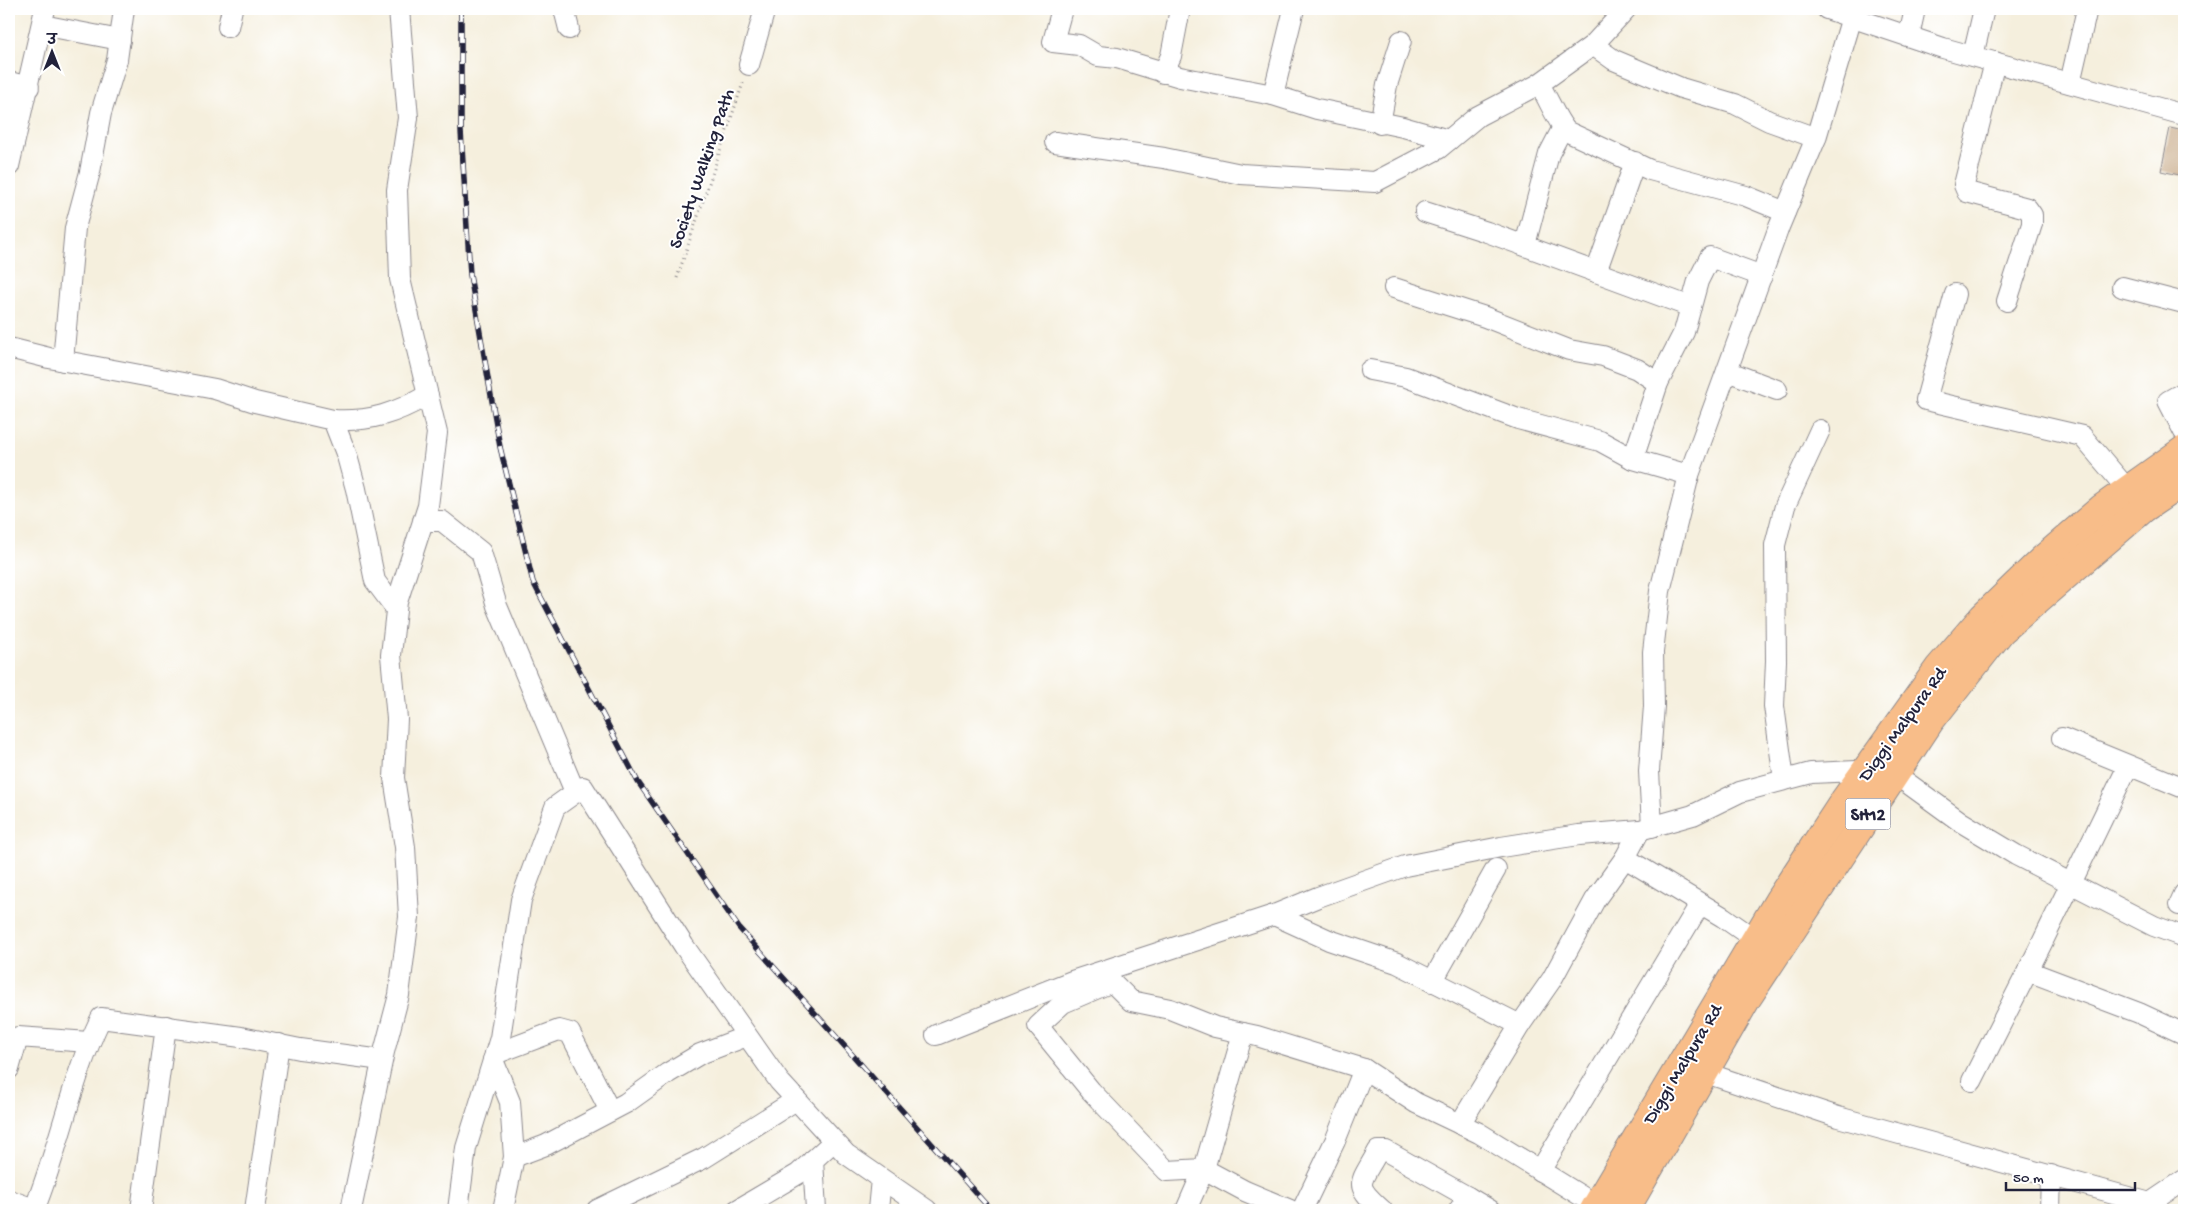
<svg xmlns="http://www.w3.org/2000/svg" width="2193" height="1219" viewBox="0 0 2193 1219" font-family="'Gochi Hand','Playpen Sans Deva',sans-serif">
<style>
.building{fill:#c2a27d}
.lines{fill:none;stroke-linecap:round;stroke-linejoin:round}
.minor-casing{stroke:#8c888c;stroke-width:22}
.primary-casing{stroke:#8c888c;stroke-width:30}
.path{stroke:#8c888c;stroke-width:3;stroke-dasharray:1 4;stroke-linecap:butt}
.minor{stroke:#fff;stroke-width:20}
.primary{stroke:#f8bd89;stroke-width:28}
.rail-casing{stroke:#22223b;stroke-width:5.5}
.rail{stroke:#fff;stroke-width:4;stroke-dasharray:11;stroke-linecap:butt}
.labels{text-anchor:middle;stroke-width:4;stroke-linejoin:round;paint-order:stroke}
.shield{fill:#fff;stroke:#646476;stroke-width:1}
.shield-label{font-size:18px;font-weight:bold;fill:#22223b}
.street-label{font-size:19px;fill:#22223b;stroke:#fff}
</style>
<rect width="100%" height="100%" fill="#fff"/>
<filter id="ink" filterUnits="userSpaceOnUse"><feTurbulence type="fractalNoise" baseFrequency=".02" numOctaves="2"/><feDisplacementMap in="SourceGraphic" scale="10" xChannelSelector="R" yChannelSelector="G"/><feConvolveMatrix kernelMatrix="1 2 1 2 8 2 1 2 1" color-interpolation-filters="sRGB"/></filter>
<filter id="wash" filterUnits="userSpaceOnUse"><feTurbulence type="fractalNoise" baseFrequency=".0096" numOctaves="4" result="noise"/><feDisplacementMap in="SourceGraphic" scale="20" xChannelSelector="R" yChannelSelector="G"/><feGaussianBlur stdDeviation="1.12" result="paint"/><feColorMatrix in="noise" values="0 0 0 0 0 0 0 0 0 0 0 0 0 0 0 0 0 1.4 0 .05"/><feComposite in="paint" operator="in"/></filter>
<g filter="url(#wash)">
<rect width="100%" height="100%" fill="#f5efdd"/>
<g id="blocks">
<polygon class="building" points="2170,128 2184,131 2184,176 2161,171"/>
</g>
</g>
<g filter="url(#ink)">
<use href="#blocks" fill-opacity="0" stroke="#8c888c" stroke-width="1"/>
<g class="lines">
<g class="minor-casing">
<g id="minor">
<polyline points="564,9 569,29"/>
<polyline points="1062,9 1053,42 1079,45 1098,56 1117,58 1180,77 1273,95 1317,109 1403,127 1449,140"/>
<polyline points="1827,9 1943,48 2184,115"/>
<polyline points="42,25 120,40"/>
<polyline points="228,27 232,9"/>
<polyline points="1909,36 1915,9"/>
<polyline points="1593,45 1614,60 1681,88 1735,104 1769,121 1816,138"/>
<polyline points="1973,56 1984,9"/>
<polyline points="1995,62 1964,185 1967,192 2027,208 2032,215 2032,224 2007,301"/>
<polyline points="749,65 765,9"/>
<polyline points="1163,73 1171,56 1180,9"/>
<polyline points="9,82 29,87"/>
<polyline points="2070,83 2087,9"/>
<path d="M1539 84C1549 100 1555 117 1566 131L1650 170 1746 196 1785 212"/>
<polyline points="1273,95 1294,9"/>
<polyline points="1380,124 1387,85 1401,41"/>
<polyline points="1055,142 1164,158 1241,174 1375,182 1438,149 1478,116 1539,84 1593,45 1626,9"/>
<polyline points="9,166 45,9"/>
<polyline points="1425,212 1487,232 1691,307"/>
<polyline points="1525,245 1549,154 1563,127"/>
<polyline points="1596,272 1635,162"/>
<polyline points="2122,287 2184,303"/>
<polyline points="1394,288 1485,317 1569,350 1603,356 1637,369 1658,383"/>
<polyline points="1955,294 1926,400 2082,436 2127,489"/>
<polyline points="9,348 49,358 215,389 255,402 333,420 347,456 356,489 375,581 396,609"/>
<polyline points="63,361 75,228 90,172 101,113 117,60 124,9"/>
<polyline points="1370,370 1406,377 1518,419 1600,441 1633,459 1689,475"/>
<polyline points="1727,371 1777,390"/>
<polyline points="2184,392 2168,401 2184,432"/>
<path d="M333 420C371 422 396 413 428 395"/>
<polyline points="1633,459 1658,383 1684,332 1698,281 1710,257 1762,276"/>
<polyline points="423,521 442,521 481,552 497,606 575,792"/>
<polyline points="2062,738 2184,788"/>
<polyline points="1784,780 1774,706 1776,661 1775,545 1785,506 1820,430"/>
<polyline points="1652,827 1649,771 1654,706 1653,652 1660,591 1689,475 1779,227 1816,138 1852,17"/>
<polyline points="1640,830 1625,858 1723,917 1756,940"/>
<polyline points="2179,905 2184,894"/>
<polyline points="1274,915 1329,940 1397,963 1520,1025 1552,979 1595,900 1625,858"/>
<polyline points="2028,971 2139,1013 2184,1034"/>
<polyline points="1102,972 1131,1001 1170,1009 1215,1027 1257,1036 1364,1069 1416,1103 1479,1133 1604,1210"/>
<polyline points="1112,982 1063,1003 1038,1026 1091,1091 1167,1171 1204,1169 1245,1191 1290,1210"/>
<polyline points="1432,982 1496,869"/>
<polyline points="936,1035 1072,981 1274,915 1318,897 1405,866 1501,847 1579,835 1640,830 1693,815 1740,792 1811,773 1857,771 1895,774 1961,822 2016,855 2154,926 2184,937"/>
<polyline points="495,1054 559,1030 570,1033 610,1111"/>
<polyline points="493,1060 510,1102 514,1157 503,1210"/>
<polyline points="9,1069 18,1037 89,1042"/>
<polyline points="1703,1072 1838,1117 2150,1203 2184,1180"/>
<polyline points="1972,1081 2041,945 2128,766"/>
<polyline points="1460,1124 1520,1025"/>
<polyline points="514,1157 546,1145 626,1103 668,1073 700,1054 747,1036"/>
<polyline points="813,1160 816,1210"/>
<polyline points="1540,1171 1700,904"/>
<polyline points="9,1200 34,1209"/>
<path d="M34 1210C60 1147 71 1079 101 1018L241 1037 300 1049 382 1060"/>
<polyline points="141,1210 166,1026"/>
<polyline points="255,1210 279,1044"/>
<polyline points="351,1210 384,1052 399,995 409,917 405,847 394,778 397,719 391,655 397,602 428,506 437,433 400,279 397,190 408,118 399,9"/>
<polyline points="458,1210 466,1148 500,1038 521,900 555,807 583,787 684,946 779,1081 846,1154 927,1210"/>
<polyline points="597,1210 704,1158 796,1100"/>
<polyline points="737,1210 798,1174 834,1141"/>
<polyline points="878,1210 881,1179"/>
<polyline points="1186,1210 1204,1169 1243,1033"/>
<polyline points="1302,1210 1335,1141 1364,1069"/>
<path d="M1382 1210C1352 1183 1360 1185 1378 1151H1386L1468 1197"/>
<polyline points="1459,1210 1468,1197 1490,1210"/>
<polyline points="2050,1210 2051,1175"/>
</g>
</g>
<g class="primary-casing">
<g id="primary">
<polyline points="1594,1210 1779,900 1844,801 1939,668 1983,617 2043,559 2101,509 2184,450"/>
<polyline points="1625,1210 1747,998 1930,721 2001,631 2144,508 2184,481"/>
</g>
</g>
<polyline class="path" points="677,278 744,80"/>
<use href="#minor" class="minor"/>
<use href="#primary" class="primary"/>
<g class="rail-casing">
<polyline id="rail" points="461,9 461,131 470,275 500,447 533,582 638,782 739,928 991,1210"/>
</g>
<use href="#rail" class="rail"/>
</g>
</g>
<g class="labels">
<rect class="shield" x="1845.5" y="798.5" width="45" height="31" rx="4"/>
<g class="shield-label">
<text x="1868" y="820">SH12</text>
</g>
<g class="street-label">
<text transform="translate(700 168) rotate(-71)" y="7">Society Walking Path</text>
<text transform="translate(1901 723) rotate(-54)" y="7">Diggi Malpura Rd</text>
<text transform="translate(1681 1063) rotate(-59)" y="7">Diggi Malpura Rd</text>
</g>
</g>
<rect width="2193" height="1219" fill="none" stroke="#fff" stroke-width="30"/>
<g transform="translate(52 52)" stroke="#ffffff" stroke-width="4" paint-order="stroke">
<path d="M0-4L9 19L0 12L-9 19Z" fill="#22223b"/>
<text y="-8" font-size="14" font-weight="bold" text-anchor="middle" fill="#22223b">उ</text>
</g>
<path d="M2006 1182v8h129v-8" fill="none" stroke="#22223b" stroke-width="2.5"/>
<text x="2013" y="1182" font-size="15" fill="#22223b" stroke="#ffffff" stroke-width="4" paint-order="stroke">50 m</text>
</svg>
